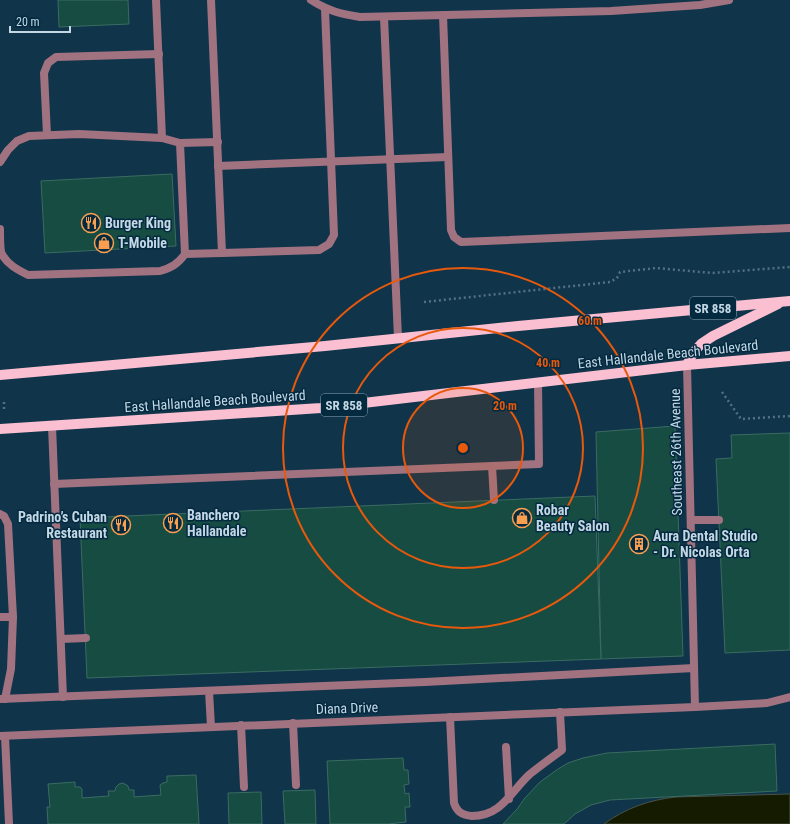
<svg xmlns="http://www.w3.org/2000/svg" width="790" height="824" viewBox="0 0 790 824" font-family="'Roboto Condensed',sans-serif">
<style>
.water{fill:#151b00;stroke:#495345}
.building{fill:#174c43;stroke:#3a6c62}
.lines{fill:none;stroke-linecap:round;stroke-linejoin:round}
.path{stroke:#537184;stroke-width:2.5;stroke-dasharray:2 3;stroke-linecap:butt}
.lane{stroke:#a17280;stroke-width:8}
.street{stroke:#a17280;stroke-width:8}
.primary{stroke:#fabfd1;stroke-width:10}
.ring{fill:none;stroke:#e8590c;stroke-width:2}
.labels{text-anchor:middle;stroke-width:3;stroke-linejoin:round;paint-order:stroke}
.shield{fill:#042a40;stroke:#8aa3b4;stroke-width:1}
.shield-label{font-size:13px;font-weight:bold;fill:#c3d7e5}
.poi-label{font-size:14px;font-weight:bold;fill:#c3d7e5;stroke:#042a40;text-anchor:start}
.street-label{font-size:14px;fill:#c3d7e5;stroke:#042a40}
.centre{fill:#e8590c;stroke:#042a40;stroke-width:2}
.ring-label{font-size:12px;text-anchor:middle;font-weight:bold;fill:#e8590c;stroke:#042a40;stroke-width:3;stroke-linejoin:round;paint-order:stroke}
</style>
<rect width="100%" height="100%" fill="#10344a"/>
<path class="water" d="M790 794V824H604C626 808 649 800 676 797Z"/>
<g class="building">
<polygon points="58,0 128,0 129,24 59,27"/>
<polygon points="172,174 176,246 45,253 41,181"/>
<polygon points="675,426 683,656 601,659 596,432"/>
<polygon points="790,433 790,650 725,653 716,459 732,458 731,435"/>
<polygon points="595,496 601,659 87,678 80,518"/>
<polygon points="775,744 777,791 610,800 591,805 575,814 564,824 503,824 518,808 524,799 540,782 558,769 568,763 583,758 607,753"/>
<polygon points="403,758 404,770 408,770 409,784 404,785 405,794 409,793 410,807 405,807 406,822 388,824 330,824 327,761"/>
<polygon points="196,775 199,824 48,824 47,807 50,807 48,784 75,782 75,787 80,787 82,789 82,798 109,796 108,791 115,791 116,787 119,784 123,783 128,786 129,790 134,790 134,797 161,795 160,785 163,783 167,782 167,776"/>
<polygon points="315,790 316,824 285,824 283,791"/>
<polygon points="261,792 262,824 229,824 228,793"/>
</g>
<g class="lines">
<g class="path">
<polyline points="424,302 610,282 617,278 620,272 656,268 712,273 790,267"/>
<polyline points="722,392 741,419 790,416"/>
<polyline points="4,402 4,410"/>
</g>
<g class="lane">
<polyline points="156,0 162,138 180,143"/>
<polyline points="211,0 222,253 319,250 329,244 334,235 325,9"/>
<path d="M311 0C328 11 341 14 360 17L611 11 700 5 729 0"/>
<polyline points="443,15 451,230 454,237 461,242 790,228"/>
<polyline points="384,17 398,338"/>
<polyline points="47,135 44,73 48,63 56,57 159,54"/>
<polyline points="0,162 8,150 17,141 29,136 79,134 162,138"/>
<polyline points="218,166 448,157"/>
<path d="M0 229C0 236 0 246 1 252 6 264 18 270 28 275L160 271C171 268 178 264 185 254L222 253"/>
<polyline points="185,254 180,143 218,142"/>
<polyline points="52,426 63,697"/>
<polyline points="492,466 494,500"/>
<polyline points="54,484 539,464 538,382"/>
<polyline points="0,514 4,516 8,524 13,617 11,669 5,699"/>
<polyline points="691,520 719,520"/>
<polyline points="0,617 13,617"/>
<polyline points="61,639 86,638"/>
<polyline points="695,707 767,703 790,697"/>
<path d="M450 717 454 803C457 812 462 815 472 816 502 816 511 791 530 774 540 766 551 758 562 750L560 712"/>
<polyline points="293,723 296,785"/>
<polyline points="241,725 244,787"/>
<polyline points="5,736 9,824"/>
<polyline points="506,747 509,799"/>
</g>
<g class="street">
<polyline points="209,691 211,727"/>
<polyline points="0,699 425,682 694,668"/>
<polyline points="0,736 695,707 687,365"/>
</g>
<g class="primary">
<polyline points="687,365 693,353 701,344 713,336 778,304"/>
<polyline points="0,375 325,346 518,326 790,301"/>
<polyline points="0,429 321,408 687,365 790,356"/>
</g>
</g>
<circle cx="463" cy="448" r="60" fill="#e8590c" fill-opacity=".12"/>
<g class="ring">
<circle cx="463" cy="448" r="60"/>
<circle cx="463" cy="448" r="120"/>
<circle cx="463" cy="448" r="180"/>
</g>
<defs>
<g id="restaurant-ring" transform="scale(1)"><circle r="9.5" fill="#042a40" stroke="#fa9f4f" stroke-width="1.5"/><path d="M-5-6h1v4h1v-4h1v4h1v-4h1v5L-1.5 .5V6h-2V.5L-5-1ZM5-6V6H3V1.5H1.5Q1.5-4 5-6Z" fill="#fa9f4f"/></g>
<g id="shop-ring" transform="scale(1)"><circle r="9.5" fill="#042a40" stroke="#fa9f4f" stroke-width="1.5"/><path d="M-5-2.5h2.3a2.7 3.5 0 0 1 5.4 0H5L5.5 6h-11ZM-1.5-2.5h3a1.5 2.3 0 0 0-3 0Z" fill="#fa9f4f"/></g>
<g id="building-ring" transform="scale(1)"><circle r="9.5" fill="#042a40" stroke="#fa9f4f" stroke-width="1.5"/><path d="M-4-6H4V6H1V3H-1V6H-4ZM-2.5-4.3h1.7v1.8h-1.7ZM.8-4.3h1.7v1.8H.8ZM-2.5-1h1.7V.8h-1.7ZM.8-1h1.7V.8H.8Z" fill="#fa9f4f"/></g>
</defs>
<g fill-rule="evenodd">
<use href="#restaurant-ring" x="91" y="223"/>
<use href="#shop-ring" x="104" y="243"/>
<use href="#shop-ring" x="522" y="518"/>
<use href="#restaurant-ring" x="173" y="523"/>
<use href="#restaurant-ring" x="121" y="525"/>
<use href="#building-ring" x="639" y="544"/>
</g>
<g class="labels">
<g class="shield">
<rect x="690" y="297" width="46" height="22" rx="3"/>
<rect x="321" y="394" width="46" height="22" rx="3"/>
</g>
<g class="shield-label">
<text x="713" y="313">SR 858</text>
<text x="344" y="410">SR 858</text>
</g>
<g class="poi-label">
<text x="105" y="228">Burger King</text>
<text x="118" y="248">T-Mobile</text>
<text x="536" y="515">Robar<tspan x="536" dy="16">Beauty Salon</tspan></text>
<text x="187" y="520">Banchero<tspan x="187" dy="16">Hallandale</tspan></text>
<text x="107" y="522" text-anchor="end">Padrino’s Cuban<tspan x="107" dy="16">Restaurant</tspan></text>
<text x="653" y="541">Aura Dental Studio<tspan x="653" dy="16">- Dr. Nicolas Orta</tspan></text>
</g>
<g class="street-label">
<text transform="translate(668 354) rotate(-6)" y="5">East Hallandale Beach Boulevard</text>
<text transform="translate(215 401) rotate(-4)" y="5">East Hallandale Beach Boulevard</text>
<text transform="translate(676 452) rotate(-91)" y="5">Southeast 26th Avenue</text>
<text transform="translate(347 708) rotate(-2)" y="5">Diana Drive</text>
</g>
</g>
<circle cx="463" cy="448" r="6" class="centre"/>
<g class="ring-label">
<text x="590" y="325">60 m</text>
<text x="548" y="367">40 m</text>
<text x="505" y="410">20 m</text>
</g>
<path d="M10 26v6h60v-6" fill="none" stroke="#c3d7e5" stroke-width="2"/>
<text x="16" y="26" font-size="12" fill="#c3d7e5" stroke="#042a40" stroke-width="3" paint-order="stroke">20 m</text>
</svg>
